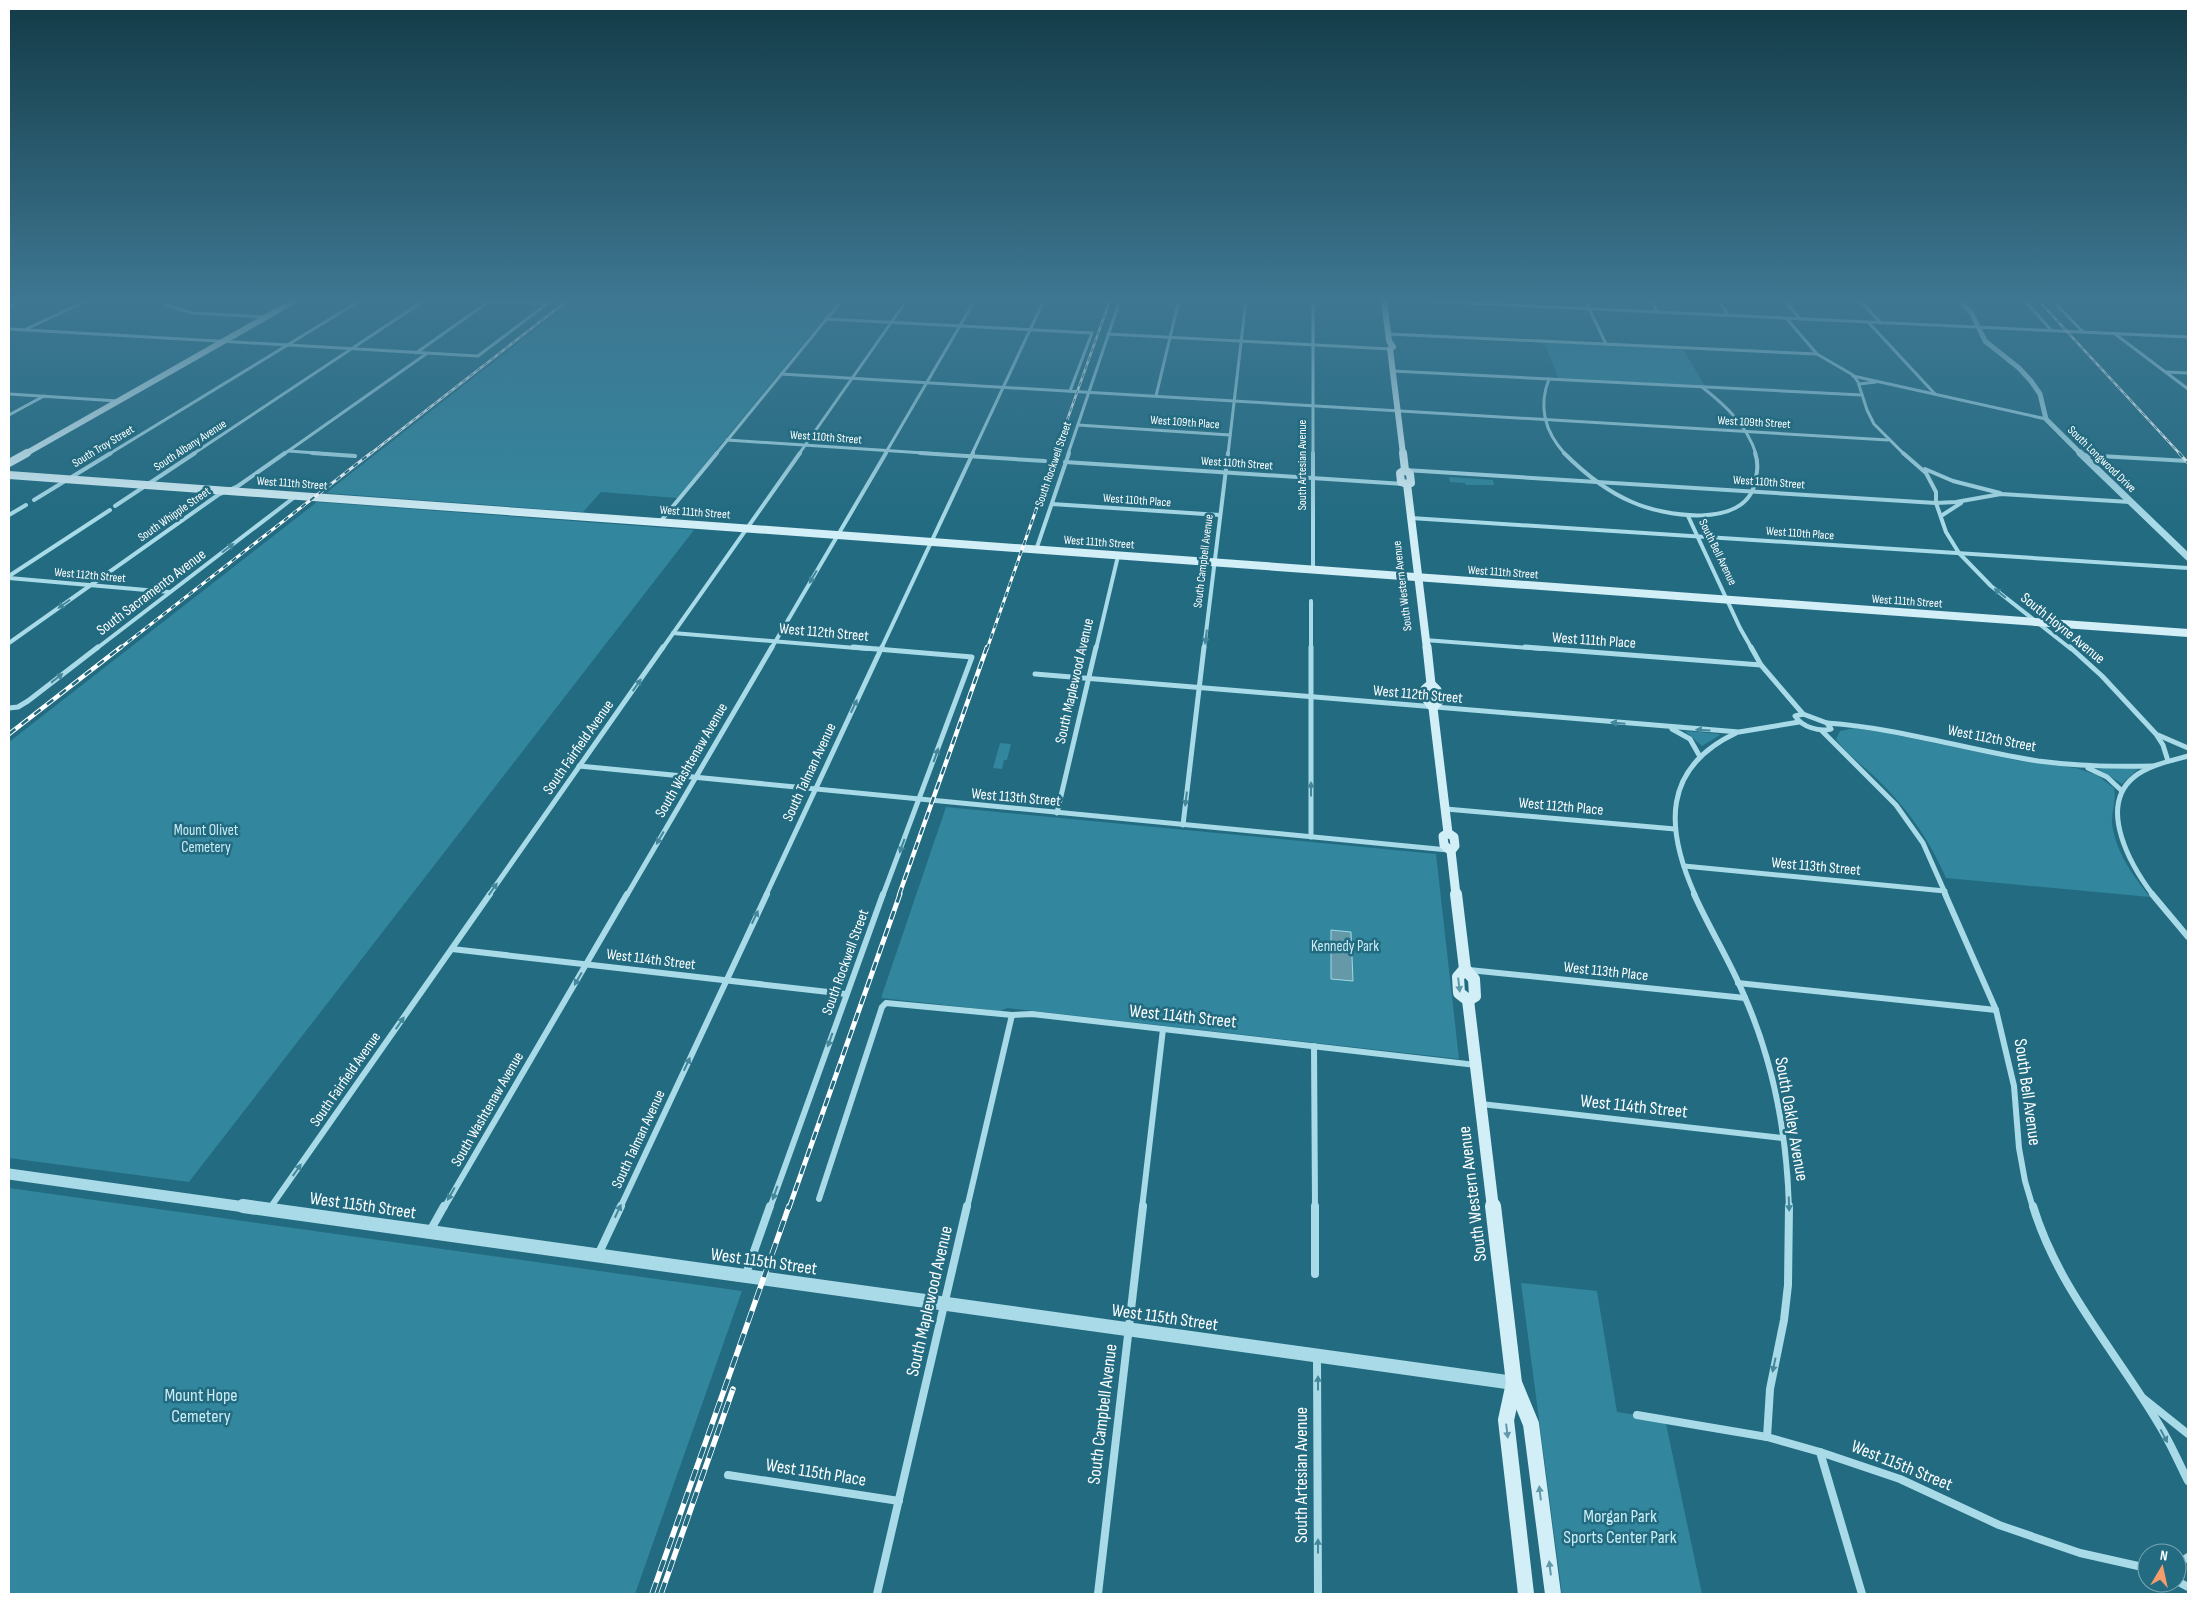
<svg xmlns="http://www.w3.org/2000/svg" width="2197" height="1603" viewBox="0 0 2197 1603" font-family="'Sofia Sans Condensed',sans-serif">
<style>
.green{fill:#32869d}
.water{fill:#6699a8;stroke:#9cdae9}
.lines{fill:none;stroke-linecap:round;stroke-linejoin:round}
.minor-far4{stroke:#a8dae7;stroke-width:3}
.minor-far3{stroke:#a8dae7;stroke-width:4}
.minor-far2{stroke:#a8dae7;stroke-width:5}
.minor-far1{stroke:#a8dae7;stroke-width:6}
.minor{stroke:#a8dae7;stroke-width:8}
.tertiary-far3{stroke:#a8dae7;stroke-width:5}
.tertiary-far2{stroke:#a8dae7;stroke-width:7}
.tertiary-far1{stroke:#a8dae7;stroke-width:11}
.tertiary{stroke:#a8dae7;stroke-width:14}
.secondary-far4{stroke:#d2eef6;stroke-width:6}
.secondary-far3{stroke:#d2eef6;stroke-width:8}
.secondary-far2{stroke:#d2eef6;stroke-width:9}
.secondary-far1{stroke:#d2eef6;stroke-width:12}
.secondary{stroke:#d2eef6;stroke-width:16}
.rail-far4-casing{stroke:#fff;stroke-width:2.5}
.rail-far3-casing{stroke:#fff;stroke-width:3}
.rail-far2-casing{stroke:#fff;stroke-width:4.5}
.rail-far1-casing{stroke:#fff;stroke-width:5}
.rail-casing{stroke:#fff;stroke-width:5.5}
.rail-far4{stroke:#226b81;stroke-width:1;stroke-dasharray:4.5;stroke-linecap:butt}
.rail-far3{stroke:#226b81;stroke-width:2;stroke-dasharray:5.5;stroke-linecap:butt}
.rail-far2{stroke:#226b81;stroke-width:2.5;stroke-dasharray:8;stroke-linecap:butt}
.rail-far1{stroke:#226b81;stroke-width:3;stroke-dasharray:9;stroke-linecap:butt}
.rail{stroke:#226b81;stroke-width:4;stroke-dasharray:12;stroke-linecap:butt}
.oneway{fill:#44879a}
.oneway2{fill:#6099aa}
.labels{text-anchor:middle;stroke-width:5;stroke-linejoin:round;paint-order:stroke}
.far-street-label{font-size:12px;fill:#fff;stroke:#226b81}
.street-label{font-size:15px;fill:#fff;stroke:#226b81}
.park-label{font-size:15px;fill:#ccedf6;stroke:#226b81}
.near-street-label{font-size:18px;fill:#fff;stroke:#226b81}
.near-park-label{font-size:18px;fill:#ccedf6;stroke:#226b81}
</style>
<rect width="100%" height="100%" fill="#226b81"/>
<g class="green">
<polygon points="573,300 839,300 677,498 601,492 583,512 326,493"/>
<polygon points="1544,342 1683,349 1705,386 1558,378"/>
<polygon points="1449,477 1493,480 1494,485 1466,485 1465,483 1450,482"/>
<polygon points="317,502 694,530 189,1182 9,1158 9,742"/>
<path d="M1854 728 1892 734 2020 761 2076 768 2097 775 2114 788C2117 800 2111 812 2112 824 2116 853 2133 875 2150 897L1946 878C1929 839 1908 809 1877 779 1864 766 1846 754 1836 739L1840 731Z"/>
<polygon points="1685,731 1719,734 1720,735 1702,746"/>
<polygon points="1000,743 1011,744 1007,760 1004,760 1002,769 993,768"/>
<polygon points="2136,768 2138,769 2122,784 2098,769"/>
<polygon points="946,807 1436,854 1459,1059 1007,1008 1000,1011 881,998"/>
<polygon points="9,1188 742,1291 635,1594 9,1594"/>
<polygon points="1521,1283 1597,1291 1617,1412 1665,1419 1702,1594 1562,1594"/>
</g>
<polygon class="water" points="1331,930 1351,932 1353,981 1331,979"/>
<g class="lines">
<g class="minor-far4">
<polyline points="469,300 546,304"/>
<polyline points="1313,300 1313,454"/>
<polyline points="1404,300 2188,337"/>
<polyline points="1585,300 1606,344"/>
<polyline points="1651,300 1658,313"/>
<polyline points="1718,300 1729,316"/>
<polyline points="1784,300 1800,319"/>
<polyline points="1859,300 1881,323"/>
<polyline points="2024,300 2052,331"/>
<polyline points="2052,300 2083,332"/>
<polyline points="2186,300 2188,301"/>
<polyline points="166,305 193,313 265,317"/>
<polyline points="9,306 22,300"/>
<polyline points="826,319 1092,333 1070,391"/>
<polyline points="1787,319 1817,354 1853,375 1858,382 1867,410 1874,424 1904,454"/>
<polyline points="1869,323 1935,394"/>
<polyline points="9,329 478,356 552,300"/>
<polyline points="26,329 89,300"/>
<polyline points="1108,334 1390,349"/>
<polyline points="1388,334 1817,354"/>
<polyline points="2115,334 2188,389"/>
<polyline points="416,353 491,300"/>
<polyline points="1393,371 1862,395"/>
<polyline points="2166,372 2188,373"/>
<polyline points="781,374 1888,440"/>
<polyline points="1853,376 2046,419"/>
<path d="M1549 379C1538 407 1545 432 1565 454"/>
<polyline points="1859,384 1876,382"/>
<path d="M1702 387C1725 405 1747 425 1756 454"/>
<polyline points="9,394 118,401"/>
<polyline points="1156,396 1179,300"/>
<polyline points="9,415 44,396"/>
<polyline points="1078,425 1230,435"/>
<polyline points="727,440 939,454"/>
<polyline points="289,451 329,454"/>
<polyline points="109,454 361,300"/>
<polyline points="193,454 425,300"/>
<polyline points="284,454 426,354"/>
<polyline points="716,454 842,300"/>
<polyline points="799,454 907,300"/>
<polyline points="885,454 975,300"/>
<polyline points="972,454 1044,300"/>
<polyline points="1068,454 1120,300"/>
<polyline points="1228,454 1246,300"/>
</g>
<g class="minor-far3">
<polyline points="312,453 355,456"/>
<polyline points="920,453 1045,461"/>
<polyline points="1313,453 1313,570"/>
<path d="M1564 453C1584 473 1606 491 1632 502 1663 516 1744 530 1755 483 1757 473 1759 463 1755 453"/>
<polyline points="1903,453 1926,473 1936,492 1936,503 1946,532 1959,553 1991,586 2071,649"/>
<polyline points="2082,455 2188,461"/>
<polyline points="1065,462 1404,484"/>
<polyline points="1925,469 1953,481 2000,493"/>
<polyline points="1405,470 1936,503 1956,502 2001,494 2130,502"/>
<polyline points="34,500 111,453"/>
<polyline points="1052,504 1220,515"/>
<polyline points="115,506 195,453"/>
<polyline points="9,515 26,505"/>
<polyline points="1688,516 1740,628 1752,649"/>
<polyline points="1941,516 1961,503"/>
<polyline points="1411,518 2188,568"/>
<polyline points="660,522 717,453"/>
<polyline points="1036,550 1069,453"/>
<polyline points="9,576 110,510"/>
<polyline points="9,578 169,592"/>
<polyline points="1311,601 1311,649"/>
<polyline points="673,633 868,649"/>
<polyline points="1425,640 1542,649"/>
<polyline points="9,643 218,495 238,486 285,453"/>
<polyline points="96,649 296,496"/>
<polyline points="662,649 800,453"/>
<polyline points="771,649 886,453"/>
<polyline points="881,649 973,453"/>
<polyline points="1096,649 1118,556"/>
<polyline points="1204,649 1228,453"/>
</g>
<g class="minor-far2">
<polyline points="853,647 972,657 883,895"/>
<polyline points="1311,647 1311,837"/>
<polyline points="1525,647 1761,665"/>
<polyline points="1751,647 1761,665 1803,714"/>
<polyline points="2070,647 2102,676 2156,734 2163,745 2168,761"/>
<polyline points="1035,674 1739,732 1799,722"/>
<polyline points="9,708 18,707 28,701 98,647"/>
<path d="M1803 714 1827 723 1831 729C1819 732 1802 727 1795 716Z"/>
<path d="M1827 723C1899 728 1967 750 2038 761 2076 766 2115 767 2153 766"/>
<polyline points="1672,729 1690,739 1699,755"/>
<polyline points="1822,731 1896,805 1923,843 1946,895"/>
<polyline points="2158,735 2188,748"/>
<polyline points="579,766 1448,850"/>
<polyline points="2088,768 2107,777 2122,791"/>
<polyline points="1446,809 1675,829"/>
<polyline points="1057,813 1096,647"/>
<polyline points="1183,825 1204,647"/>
<polyline points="1684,866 1945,891"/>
<polyline points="489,895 663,647"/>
<polyline points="627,895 772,647"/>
<polyline points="766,895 882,647"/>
<path d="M1695 895C1665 828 1662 768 1736 733"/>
<path d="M2153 895C2131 866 2097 807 2134 777 2149 765 2170 761 2188 756"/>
</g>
<g class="minor-far1">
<path d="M1694 894C1709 928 1729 959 1743 993 1773 1060 1787 1135 1789 1208"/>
<polyline points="1945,894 1996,1010 2014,1086 2019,1148 2025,1181 2033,1208"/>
<polyline points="2152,894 2188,937"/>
<polyline points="452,949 846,994"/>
<polyline points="1469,970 1745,998"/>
<polyline points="1738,983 1996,1010"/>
<polyline points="1314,1046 1315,1208"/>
<polyline points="1481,1104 1783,1138"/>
<polyline points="819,1199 882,1007 886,1003 1012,1015 1032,1014 1476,1065"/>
<polyline points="270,1208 490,894"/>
<polyline points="444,1208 627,894"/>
<polyline points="620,1208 767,894"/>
<polyline points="770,1208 883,894"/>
<polyline points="967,1208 1012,1015"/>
<polyline points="1142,1208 1163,1029"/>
</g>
<g class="minor">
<polyline points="1315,1206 1315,1274"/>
<path d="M2033 1206C2059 1292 2121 1357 2164 1433 2173 1449 2180 1465 2188 1481"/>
<polyline points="430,1231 444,1206"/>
<polyline points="598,1255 621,1206"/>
<polyline points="746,1274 770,1206"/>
<polyline points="1317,1357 1318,1594"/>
<polyline points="2143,1398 2188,1434"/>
<polyline points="1637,1415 1767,1437 1820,1452 1900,1479 1999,1525 2080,1553 2147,1568"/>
<polyline points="1767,1437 1770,1389 1784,1320 1788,1285 1789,1206"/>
<polyline points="1820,1452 1862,1594"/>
<polyline points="728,1475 899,1501"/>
<polyline points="2177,1565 2188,1557"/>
<polyline points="2177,1581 2188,1587"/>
<polyline points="877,1594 967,1206"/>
<polyline points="1098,1594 1143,1206"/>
</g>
<polyline class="tertiary-far3" points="1959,300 1972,314 1985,341 2019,368 2031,381 2040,394 2046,419 2081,454"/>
<polyline class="tertiary-far2" points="2080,453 2188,557"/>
<polyline class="tertiary-far1" points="9,1174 252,1208"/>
<polyline class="tertiary" points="243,1206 1514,1383"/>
<g class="secondary-far4">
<polyline points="1384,300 1389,341 1393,347 1390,349 1403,454"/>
<polyline points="25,454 296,300"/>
</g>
<g class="secondary-far3">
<polyline points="1403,453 1405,470 1410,474 1411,483 1407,484"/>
<polyline points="9,463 27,453"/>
<polyline points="1405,470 1400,473 1401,482 1407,484 1427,649"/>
<polyline points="9,475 2188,633"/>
</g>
<g class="secondary-far2">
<polyline points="1427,647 1431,684 1437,690 1439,701 1433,708"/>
<polyline points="1431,684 1425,689 1427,700 1433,708 1448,833 1454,837 1455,846 1451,851"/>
<polyline points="1448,833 1443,836 1444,845 1451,851 1456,895"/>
</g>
<g class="secondary-far1">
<polyline points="1456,894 1465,969 1474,979 1475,996 1468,1000"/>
<polyline points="1465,969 1458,977 1459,993 1468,1000 1493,1208"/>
</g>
<g class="secondary">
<polyline points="1493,1206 1514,1383 1531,1424 1553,1594"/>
<polyline points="1514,1383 1506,1420 1526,1594"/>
</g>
<g class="rail-far4-casing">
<g id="rail-far4">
<polyline points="2038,300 2180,454"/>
<polyline points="370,454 568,300"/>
<polyline points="1055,454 1110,300"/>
</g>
</g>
<g class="rail-far3-casing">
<g id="rail-far3">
<polyline points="2179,453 2188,463"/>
<polyline points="119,649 371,453"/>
<polyline points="987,649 1056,453"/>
</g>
</g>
<g class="rail-far2-casing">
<g id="rail-far2">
<polyline points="9,734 121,647"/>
<polyline points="899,895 987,647"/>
</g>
</g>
<g class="rail-far1-casing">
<polyline id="rail-far1" points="789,1208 900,894"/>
</g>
<g class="rail-casing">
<g id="rail">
<polyline points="652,1594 789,1206"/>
<polyline points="661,1594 733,1389"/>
</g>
</g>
<use href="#rail-far4" class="rail-far4"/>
<use href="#rail-far3" class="rail-far3"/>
<use href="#rail-far2" class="rail-far2"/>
<use href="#rail-far1" class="rail-far1"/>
<use href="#rail" class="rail"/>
</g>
<defs><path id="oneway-solid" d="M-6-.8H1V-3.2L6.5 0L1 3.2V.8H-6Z" transform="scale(1.25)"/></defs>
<g class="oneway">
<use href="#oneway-solid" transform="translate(228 548) rotate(-37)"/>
<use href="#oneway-solid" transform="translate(813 577) rotate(120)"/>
<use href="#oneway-solid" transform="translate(2000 593) rotate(-141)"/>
<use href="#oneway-solid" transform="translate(64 604) rotate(145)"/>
<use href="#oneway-solid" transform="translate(1206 637) rotate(97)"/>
<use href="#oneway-solid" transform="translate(57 678) rotate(-38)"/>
<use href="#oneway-solid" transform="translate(637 685) rotate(-55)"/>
<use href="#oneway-solid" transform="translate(854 706) rotate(-65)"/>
<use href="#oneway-solid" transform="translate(1618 723) rotate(-175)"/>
<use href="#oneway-solid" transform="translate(1703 730) rotate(-176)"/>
<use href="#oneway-solid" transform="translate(936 755) rotate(-70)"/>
<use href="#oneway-solid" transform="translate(1311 789) rotate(-90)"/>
<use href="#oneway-solid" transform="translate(1186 799) rotate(97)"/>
<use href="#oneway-solid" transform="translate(660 838) rotate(120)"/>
<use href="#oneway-solid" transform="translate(902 846) rotate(110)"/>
<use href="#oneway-solid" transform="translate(493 889) rotate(-55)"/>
<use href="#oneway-solid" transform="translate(755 917) rotate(-65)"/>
<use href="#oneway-solid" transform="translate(578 979) rotate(120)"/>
<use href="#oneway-solid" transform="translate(400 1023) rotate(-55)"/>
<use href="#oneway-solid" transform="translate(830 1040) rotate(110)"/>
<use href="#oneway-solid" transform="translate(687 1064) rotate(-65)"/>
<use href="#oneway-solid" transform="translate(297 1170) rotate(-55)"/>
<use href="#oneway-solid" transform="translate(775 1193) rotate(110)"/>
<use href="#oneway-solid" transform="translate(451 1194) rotate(120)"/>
<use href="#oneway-solid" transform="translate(1789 1204) rotate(88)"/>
<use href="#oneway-solid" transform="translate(618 1211) rotate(-65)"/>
<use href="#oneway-solid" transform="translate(1774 1365) rotate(102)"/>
<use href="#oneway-solid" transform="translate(1318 1383) rotate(-90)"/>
<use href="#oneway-solid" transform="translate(2164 1436) rotate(62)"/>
<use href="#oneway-solid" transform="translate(1318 1546) rotate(-90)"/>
</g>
<g class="oneway2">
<use href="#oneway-solid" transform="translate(1459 985) rotate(83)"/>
<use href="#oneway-solid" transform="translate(1507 1431) rotate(83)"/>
<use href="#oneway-solid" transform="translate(1540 1493) rotate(-97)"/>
<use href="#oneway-solid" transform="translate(1550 1568) rotate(-97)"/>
</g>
<linearGradient id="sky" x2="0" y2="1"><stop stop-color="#133b47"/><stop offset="0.57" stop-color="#3e7792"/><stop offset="1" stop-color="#3e7792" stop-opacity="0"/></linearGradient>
<rect width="2197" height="524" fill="url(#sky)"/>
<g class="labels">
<g class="far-street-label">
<text transform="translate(1185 422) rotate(4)" y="4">West 109th Place</text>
<text transform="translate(1754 422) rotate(3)" y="4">West 109th Street</text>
<text transform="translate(826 437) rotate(4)" y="4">West 110th Street</text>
<text transform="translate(190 445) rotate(-33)" y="4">South Albany Avenue</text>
<text transform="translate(103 446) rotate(-31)" y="4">South Troy Street</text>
<text transform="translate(2102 459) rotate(44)" y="4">South Longwood Drive</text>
<text transform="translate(1237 463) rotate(4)" y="4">West 110th Street</text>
<text transform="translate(1053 464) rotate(-71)" y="4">South Rockwell Street</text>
<text transform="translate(1302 465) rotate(-90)" y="4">South Artesian Avenue</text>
<text transform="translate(1769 482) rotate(4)" y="4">West 110th Street</text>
<text transform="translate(292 483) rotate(4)" y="4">West 111th Street</text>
<text transform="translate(1137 500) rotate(4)" y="4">West 110th Place</text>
<text transform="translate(695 512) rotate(4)" y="4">West 111th Street</text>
<text transform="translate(174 514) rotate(-35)" y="4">South Whipple Street</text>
<text transform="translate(1800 533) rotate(4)" y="4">West 110th Place</text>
<text transform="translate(1099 542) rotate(4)" y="4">West 111th Street</text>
<text transform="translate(1718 552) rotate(64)" y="4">South Bell Avenue</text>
<text transform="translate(1203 561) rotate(-83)" y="4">South Campbell Avenue</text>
<text transform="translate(1503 572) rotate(4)" y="4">West 111th Street</text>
<text transform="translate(90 575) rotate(5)" y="4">West 112th Street</text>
<text transform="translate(1402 586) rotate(-97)" y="4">South Western Avenue</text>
<text transform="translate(1907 601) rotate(4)" y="4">West 111th Street</text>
</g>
<g class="street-label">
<text transform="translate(151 592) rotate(-37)" y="5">South Sacramento Avenue</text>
<text transform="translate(2063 628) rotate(39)" y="5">South Hoyne Avenue</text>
<text transform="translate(824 632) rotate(5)" y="5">West 112th Street</text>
<text transform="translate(1594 640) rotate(4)" y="5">West 111th Place</text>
<text transform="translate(1074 681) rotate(-77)" y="5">South Maplewood Avenue</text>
<text transform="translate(1418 694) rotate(5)" y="5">West 112th Street</text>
<text transform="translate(1992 738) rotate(11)" y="5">West 112th Street</text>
<text transform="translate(578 747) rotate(-55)" y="5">South Fairfield Avenue</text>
<text transform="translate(691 760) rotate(-60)" y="5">South Washtenaw Avenue</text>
<text transform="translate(809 772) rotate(-65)" y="5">South Talman Avenue</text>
<text transform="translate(1016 797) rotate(5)" y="5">West 113th Street</text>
<text transform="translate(1561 806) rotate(5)" y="5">West 112th Place</text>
<text transform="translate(1816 866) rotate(5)" y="5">West 113th Street</text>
<text transform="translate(651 959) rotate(7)" y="5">West 114th Street</text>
<text transform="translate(845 962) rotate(-70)" y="5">South Rockwell Street</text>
<text transform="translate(1606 971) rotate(6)" y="5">West 113th Place</text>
<text transform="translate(345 1079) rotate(-55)" y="5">South Fairfield Avenue</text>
<text transform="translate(487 1109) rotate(-60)" y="5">South Washtenaw Avenue</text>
<text transform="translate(638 1139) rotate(-65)" y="5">South Talman Avenue</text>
</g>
<g class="park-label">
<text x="206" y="835">Mount Olivet<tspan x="206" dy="17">Cemetery</tspan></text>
<text x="1345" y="951">Kennedy Park</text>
</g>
<g class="near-street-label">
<text transform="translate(1183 1016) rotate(6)" y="6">West 114th Street</text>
<text transform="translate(2028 1092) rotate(82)" y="6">South Bell Avenue</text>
<text transform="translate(1634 1106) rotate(6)" y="6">West 114th Street</text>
<text transform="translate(1792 1119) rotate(80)" y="6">South Oakley Avenue</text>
<text transform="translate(1472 1194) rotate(-97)" y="6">South Western Avenue</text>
<text transform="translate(363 1205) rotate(8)" y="6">West 115th Street</text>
<text transform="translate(764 1261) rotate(8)" y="6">West 115th Street</text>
<text transform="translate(929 1301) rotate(-77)" y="6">South Maplewood Avenue</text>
<text transform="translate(1165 1317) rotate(8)" y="6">West 115th Street</text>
<text transform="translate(1102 1414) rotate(-83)" y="6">South Campbell Avenue</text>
<text transform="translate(1902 1465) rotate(22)" y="6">West 115th Street</text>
<text transform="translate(816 1472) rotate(9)" y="6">West 115th Place</text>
<text transform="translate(1301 1475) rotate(-90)" y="6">South Artesian Avenue</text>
</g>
<g class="near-park-label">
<text x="201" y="1401">Mount Hope<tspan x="201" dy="21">Cemetery</tspan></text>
<text x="1620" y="1522">Morgan Park<tspan x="1620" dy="21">Sports Center Park</tspan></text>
</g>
</g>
<rect width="2197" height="1603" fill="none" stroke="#ffffff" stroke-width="20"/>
<g transform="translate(2162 1568) rotate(9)"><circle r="24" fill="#226b81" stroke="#7aa6b3"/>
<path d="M0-4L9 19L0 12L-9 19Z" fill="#f49d6a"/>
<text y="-8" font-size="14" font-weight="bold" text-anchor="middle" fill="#ffffff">N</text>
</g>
</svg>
